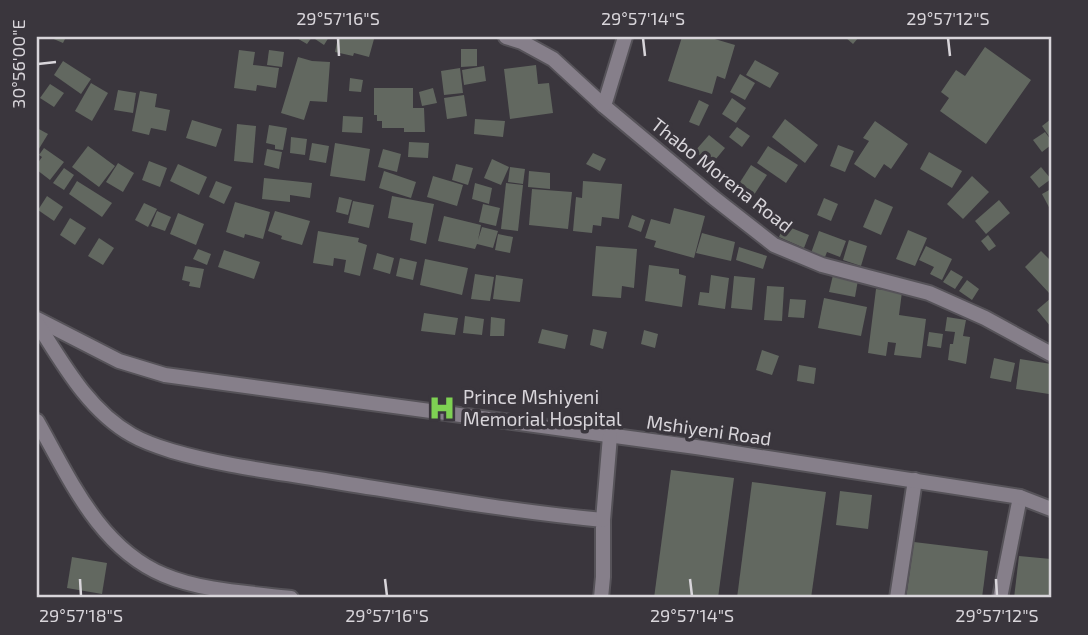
<svg xmlns="http://www.w3.org/2000/svg" width="1088" height="635" viewBox="0 0 1088 635" font-family="'Exo 2',sans-serif">
<style>
.building{fill:#626860}
.lines{fill:none;stroke-linecap:round;stroke-linejoin:round}
.service-casing{stroke:#565359;stroke-width:18}
.minor-casing{stroke:#565359;stroke-width:18}
.service{stroke:#867f8a;stroke-width:14}
.minor{stroke:#867f8a;stroke-width:14}
.ticks{fill:none;stroke:#d8d5da;stroke-width:2.5}
.labels{text-anchor:middle;stroke-width:7;stroke-linejoin:round;paint-order:stroke}
.street-label{font-size:19px;fill:#d8d5da;stroke:#3a363d}
.poi-label{font-size:19px;fill:#d8d5da;stroke:#3a363d;text-anchor:start}
.neatline{fill:none;stroke:#d8d5da;stroke-width:2.5}
.ticks-label{font-size:18px;text-anchor:middle;fill:#d8d5da}
</style>
<rect width="100%" height="100%" fill="#3a363d"/>
<g class="building">
<polygon points="49,37 66,37 63,43"/>
<polygon points="295,37 329,37 324,45 312,37 307,44"/>
<polygon points="338,37 366,37 374,39 369,57 354,53 353,56 335,52"/>
<polygon points="682,37 708,37 735,45 725,79 717,76 712,94 668,81"/>
<polygon points="845,37 859,37 853,44"/>
<polygon points="985,47 1031,80 986,144 940,111 949,98 941,92 956,70 965,76"/>
<polygon points="461,49 477,49 477,66 461,67"/>
<polygon points="239,50 255,52 253,65 279,68 276,88 257,85 256,91 234,88"/>
<polygon points="269,50 284,52 282,67 267,65"/>
<polygon points="298,57 312,61 330,62 327,102 310,101 304,120 281,113"/>
<polygon points="755,60 779,73 770,88 746,75"/>
<polygon points="63,61 91,79 81,94 54,75"/>
<polygon points="536,65 538,84 549,83 553,113 510,119 504,69"/>
<polygon points="484,66 486,81 464,85 462,70"/>
<polygon points="460,68 463,93 444,95 441,71"/>
<polygon points="740,74 755,83 745,100 730,92"/>
<polygon points="350,78 363,80 361,92 349,91"/>
<polygon points="91,83 108,93 92,121 75,111"/>
<polygon points="50,84 64,93 54,107 40,98"/>
<polygon points="374,88 413,88 413,108 424,108 425,132 404,132 404,128 382,128 382,121 377,121 377,115 374,115"/>
<polygon points="433,88 437,103 422,106 419,92"/>
<polygon points="118,90 136,93 133,113 114,110"/>
<polygon points="140,91 157,94 155,107 170,110 166,131 151,128 149,135 132,131"/>
<polygon points="464,95 467,116 447,119 444,98"/>
<polygon points="732,98 746,108 736,123 722,114"/>
<polygon points="699,100 709,105 699,126 689,122"/>
<polygon points="343,116 363,117 362,133 342,132"/>
<polygon points="475,119 505,121 503,137 474,134"/>
<polygon points="785,119 818,145 805,163 772,137"/>
<polygon points="1051,119 1051,139 1042,126"/>
<polygon points="192,120 222,129 216,147 186,138"/>
<polygon points="875,121 908,144 891,169 884,164 875,178 854,164 869,141 863,138"/>
<polygon points="237,124 256,126 253,163 234,161"/>
<polygon points="269,125 287,128 283,150 275,149 275,145 266,143"/>
<polygon points="737,127 750,136 742,147 729,137"/>
<polygon points="37,128 48,134 37,152"/>
<polygon points="1045,132 1051,140 1051,145 1042,152 1033,140"/>
<polygon points="709,135 725,148 711,165 695,151"/>
<polygon points="291,137 307,139 305,155 290,153"/>
<polygon points="409,142 429,143 428,158 408,157"/>
<polygon points="312,143 329,146 326,163 309,160"/>
<polygon points="335,143 370,149 365,181 330,176"/>
<polygon points="838,145 854,151 845,172 830,166"/>
<polygon points="88,146 115,166 99,187 72,167"/>
<polygon points="768,146 798,165 786,183 757,163"/>
<polygon points="44,148 64,162 50,180 37,170 37,164 42,157 39,155"/>
<polygon points="267,149 282,152 279,169 264,165"/>
<polygon points="383,149 401,154 397,172 378,167"/>
<polygon points="929,152 962,171 952,188 920,169"/>
<polygon points="593,153 606,159 600,171 586,164"/>
<polygon points="492,159 509,167 501,185 484,178"/>
<polygon points="149,161 167,168 160,187 142,180"/>
<polygon points="118,163 134,173 123,192 106,182"/>
<polygon points="178,164 207,177 199,195 170,181"/>
<polygon points="456,164 473,168 468,185 452,180"/>
<polygon points="751,165 767,175 750,201 735,190"/>
<polygon points="510,167 525,169 523,184 508,182"/>
<polygon points="1041,167 1051,179 1039,188 1030,177"/>
<polygon points="64,168 74,175 64,190 53,183"/>
<polygon points="384,171 416,182 411,198 379,188"/>
<polygon points="529,171 550,173 550,189 528,187"/>
<polygon points="433,176 463,185 457,206 427,197"/>
<polygon points="972,176 989,192 963,219 947,204"/>
<polygon points="264,178 312,183 310,198 290,195 290,202 262,199"/>
<polygon points="77,181 112,203 102,217 69,194"/>
<polygon points="216,181 232,187 224,204 209,197"/>
<polygon points="583,181 622,184 619,219 602,217 601,226 593,225 592,233 573,231 576,197 582,198"/>
<polygon points="475,183 492,188 489,204 472,199"/>
<polygon points="506,183 523,185 518,231 501,229"/>
<polygon points="532,189 572,192 568,229 529,225"/>
<polygon points="1051,189 1051,211 1042,194"/>
<polygon points="47,196 63,207 54,221 38,210"/>
<polygon points="392,196 434,204 426,244 410,240 413,223 388,218"/>
<polygon points="339,197 352,200 348,215 336,212"/>
<polygon points="824,198 838,204 831,221 817,215"/>
<polygon points="875,199 893,207 881,235 863,227"/>
<polygon points="999,200 1010,213 986,234 975,221"/>
<polygon points="353,201 374,205 369,228 348,223"/>
<polygon points="235,202 270,212 263,239 245,234 244,238 226,232"/>
<polygon points="144,203 157,209 148,227 135,220"/>
<polygon points="483,204 500,208 496,226 479,222"/>
<polygon points="674,208 705,216 694,258 654,247 656,241 645,238 651,219 670,224"/>
<polygon points="157,211 171,217 165,231 151,226"/>
<polygon points="275,211 310,221 302,245 281,239 282,236 268,231"/>
<polygon points="178,213 204,224 196,245 170,234"/>
<polygon points="632,215 645,220 641,232 628,227"/>
<polygon points="444,216 481,225 478,240 482,227 498,231 493,248 477,244 475,249 438,241"/>
<polygon points="70,218 86,228 75,245 60,235"/>
<polygon points="784,225 809,235 804,248 779,237"/>
<polygon points="908,230 927,238 915,266 896,259"/>
<polygon points="318,231 359,238 358,242 367,245 360,276 344,272 346,260 334,258 333,266 313,263"/>
<polygon points="819,231 846,241 840,257 827,252 825,257 811,253"/>
<polygon points="702,233 735,242 731,261 696,253"/>
<polygon points="498,234 513,237 510,253 495,250"/>
<polygon points="988,235 996,246 989,251 981,241"/>
<polygon points="99,238 114,248 103,265 88,256"/>
<polygon points="849,240 867,246 861,266 843,260"/>
<polygon points="596,246 637,249 634,288 622,286 621,298 592,296"/>
<polygon points="926,246 952,259 942,280 930,274 934,267 919,260"/>
<polygon points="739,247 767,256 763,269 736,260"/>
<polygon points="198,249 211,254 207,265 193,259"/>
<polygon points="224,250 260,262 254,279 218,267"/>
<polygon points="1041,251 1051,261 1051,292 1050,294 1025,267"/>
<polygon points="377,253 394,258 390,274 373,269"/>
<polygon points="400,258 417,262 413,280 396,276"/>
<polygon points="425,259 468,268 462,295 420,285"/>
<polygon points="649,265 679,269 679,274 686,276 682,307 645,301"/>
<polygon points="185,266 204,269 200,288 189,286 190,282 182,280"/>
<polygon points="951,270 963,277 955,289 943,282"/>
<polygon points="475,274 494,277 490,301 471,299"/>
<polygon points="496,275 523,279 520,302 493,299"/>
<polygon points="711,275 729,278 725,309 698,305 700,292 709,293"/>
<polygon points="833,275 858,280 855,297 829,292"/>
<polygon points="734,276 755,278 752,310 731,308"/>
<polygon points="967,280 979,289 972,300 959,291"/>
<polygon points="767,286 784,287 782,321 764,320"/>
<polygon points="876,289 902,292 899,315 926,319 921,358 894,355 896,343 888,342 886,356 868,353"/>
<polygon points="824,298 867,307 861,336 818,328"/>
<polygon points="1051,298 1051,327 1037,310"/>
<polygon points="790,299 806,300 804,318 788,317"/>
<polygon points="424,313 458,318 455,335 421,331"/>
<polygon points="465,316 484,319 482,335 463,333"/>
<polygon points="491,317 505,319 504,336 490,336"/>
<polygon points="947,317 966,320 963,336 970,337 966,364 948,360 950,344 953,344 955,332 945,331"/>
<polygon points="542,329 568,335 565,349 538,343"/>
<polygon points="593,329 607,332 603,349 590,345"/>
<polygon points="644,330 658,334 655,348 641,344"/>
<polygon points="929,332 943,334 941,348 927,346"/>
<polygon points="762,350 779,356 772,375 756,370"/>
<polygon points="994,358 1015,363 1011,382 990,378"/>
<polygon points="1020,359 1051,364 1049,394 1016,389"/>
<polygon points="799,365 816,368 814,384 797,381"/>
<polygon points="671,470 734,478 718,598 654,598"/>
<polygon points="752,482 826,492 811,598 737,598"/>
<polygon points="840,491 872,495 868,529 836,525"/>
<polygon points="914,542 988,551 982,598 906,598"/>
<polygon points="1019,556 1051,559 1051,598 1014,598"/>
<polygon points="72,557 107,563 102,594 67,588"/>
</g>
<g class="lines">
<g class="service-casing">
<g id="service">
<polyline points="897,598 915,480"/>
<polyline points="1000,598 1020,497"/>
</g>
</g>
<g class="minor-casing">
<g id="minor">
<polyline points="506,37 522,42 553,59 604,106 714,198 774,245 822,265 929,293 985,318 1051,354"/>
<polyline points="604,106 625,37"/>
<polyline points="37,319 119,361 165,375 696,447 1020,497 1051,509"/>
<path d="M37 323C63 364 89 411 132 435 144 442 159 447 172 451 220 465 269 471 318 479 413 494 507 511 603 520V577L601 598"/>
<path d="M37 421C70 479 99 548 164 575 201 591 251 593 291 598"/>
<polyline points="603,520 610,436"/>
</g>
</g>
<use href="#service" class="service"/>
<use href="#minor" class="minor"/>
</g>
<path class="ticks" d="M338 38 339 56M643 38 645 56M948 38 950 56M38 64 56 62M80 579 81 596M385 579 387 596M690 579 692 596M996 579 997 596"/>
<defs>
<g id="hospital-bare" transform="scale(2.1)"><path d="M-5-5h3v3.5h4V-5h3V5h-3V1.5h-4V5h-3Z" fill="#7ed153" stroke="#3a363d" stroke-width="2.5" paint-order="stroke"/></g>
</defs>
<g fill-rule="evenodd">
<use href="#hospital-bare" x="442" y="408"/>
</g>
<g class="labels">
<g class="street-label">
<text transform="translate(722 175) rotate(38)" y="7">Thabo Morena Road</text>
<text transform="translate(709 430) rotate(8)" y="7">Mshiyeni Road</text>
</g>
<g class="poi-label">
<text x="463" y="404">Prince Mshiyeni<tspan x="463" dy="22">Memorial Hospital</tspan></text>
</g>
</g>
<rect width="1088" height="635" fill="none" stroke="#3a363d" stroke-width="77"/>
<rect x="38" y="38" width="1012" height="558" class="neatline"/>
<g class="ticks-label">
<text x="338" y="25">29°57'16"S</text>
<text x="643" y="25">29°57'14"S</text>
<text x="948" y="25">29°57'12"S</text>
<text transform="translate(19 64) rotate(-90)" y="6">30°56'00"E</text>
<text x="81" y="622">29°57'18"S</text>
<text x="387" y="622">29°57'16"S</text>
<text x="692" y="622">29°57'14"S</text>
<text x="997" y="622">29°57'12"S</text>
</g>
</svg>
